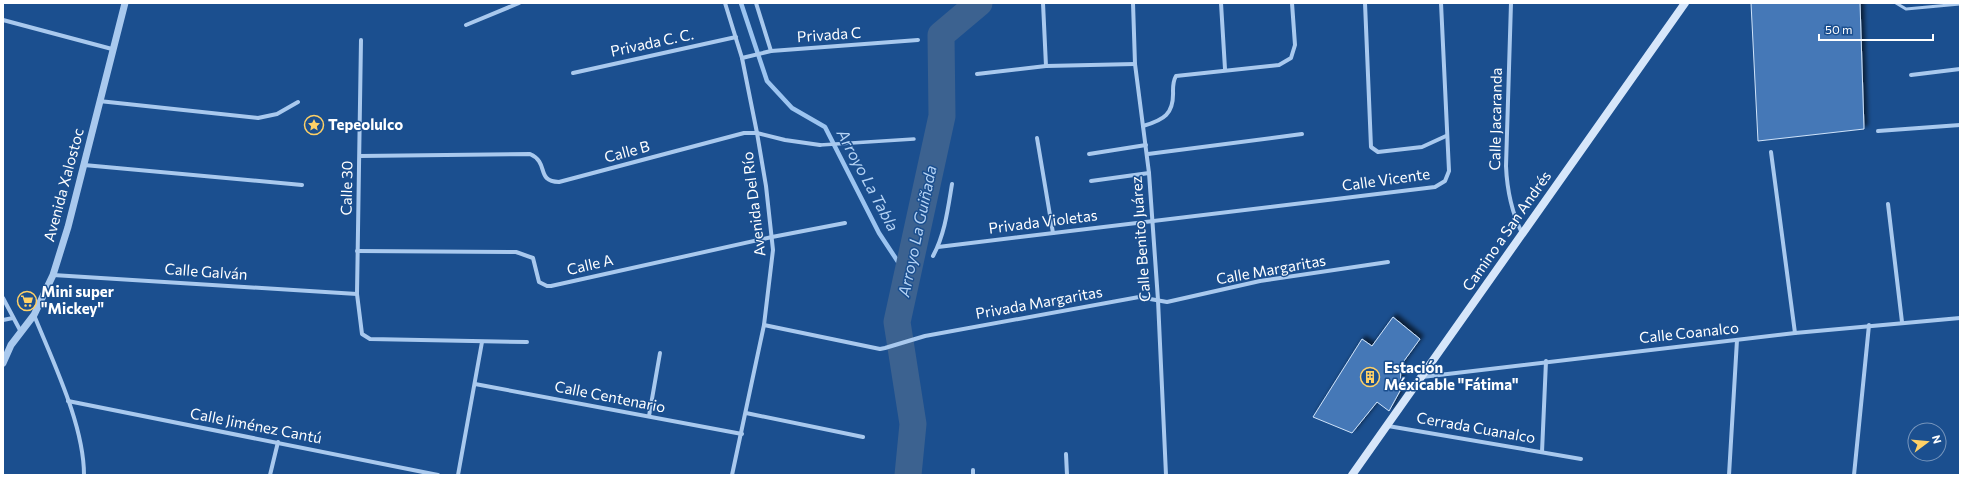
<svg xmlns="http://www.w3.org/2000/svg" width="1963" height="478" viewBox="0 0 1963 478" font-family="Commissioner,sans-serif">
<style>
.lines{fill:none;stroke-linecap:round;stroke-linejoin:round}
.stream{stroke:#9cc4f0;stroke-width:4.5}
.river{stroke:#3c6290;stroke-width:27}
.building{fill:#4478b7;stroke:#cfe3fa;filter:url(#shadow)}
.service{stroke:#a9c9ee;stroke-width:3}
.pedestrian{stroke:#a9c9ee;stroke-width:3.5}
.minor{stroke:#a9c9ee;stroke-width:4}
.tertiary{stroke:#a9c9ee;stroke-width:7}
.secondary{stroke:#d6e6fa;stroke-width:8}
.labels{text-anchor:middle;stroke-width:3;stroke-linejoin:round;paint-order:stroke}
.street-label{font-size:15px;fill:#fff;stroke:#1b4f8f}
.poi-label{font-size:15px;font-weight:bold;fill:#fff;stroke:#1b4f8f;text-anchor:start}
.water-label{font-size:16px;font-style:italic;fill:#b5d3f5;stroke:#1b4f8f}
</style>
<defs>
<filter id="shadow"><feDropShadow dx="3.5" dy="-3.5" stdDeviation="2" flood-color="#0009"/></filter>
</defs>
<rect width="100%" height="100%" fill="#1b4f8f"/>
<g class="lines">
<polyline class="stream" points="741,3 767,81 792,108 825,127 879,233 908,277"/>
<polyline class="river" points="908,475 913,424 897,322 942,116 941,35 979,3"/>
</g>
<g class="building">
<polygon points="1751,3 1860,3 1864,129 1758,141"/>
<polygon points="1393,317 1420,339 1401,365 1400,391 1389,411 1377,402 1352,433 1313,417 1362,339 1372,346"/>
</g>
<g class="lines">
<polyline class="service" points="1896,3 1906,9 1960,4"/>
<polyline class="pedestrian" points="820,145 914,139"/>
<g class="minor">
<polyline points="725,3 742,58 757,133 766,186 773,250 764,325 732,475"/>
<polyline points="756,3 771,51"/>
<polyline points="1043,3 1046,66"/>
<polyline points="1133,3 1135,64 1149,173 1158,300 1166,475"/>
<polyline points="1221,3 1225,69"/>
<polyline points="1365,3 1371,147 1378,152 1422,147 1446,136"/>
<path d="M1511 3 1506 166C1507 190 1511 211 1522 233"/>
<polyline points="3,20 112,49"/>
<polyline points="466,25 519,3"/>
<polyline points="361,40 357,294 362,334 370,339 527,342"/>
<polyline points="742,58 771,51 918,40"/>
<polyline points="573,73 736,37"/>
<polyline points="977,74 1046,66 1135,64"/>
<polyline points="1911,75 1960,69"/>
<polyline points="99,101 258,118 277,114 298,102"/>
<path d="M1143 126C1164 120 1174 114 1173 91 1173 86 1173 81 1176 76L1279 65 1291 58 1295 45 1292 3"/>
<polyline points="1878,131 1960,125"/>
<polyline points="1037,138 1053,233"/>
<polyline points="1771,152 1795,333"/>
<polyline points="1089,154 1146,145"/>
<polyline points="1148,154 1302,134"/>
<path d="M360 156 530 154C550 163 535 181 559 182L744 133H757L785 140 820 145"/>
<polyline points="84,165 302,185"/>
<polyline points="1091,181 1149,173"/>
<polyline points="1888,204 1902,322"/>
<polyline points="938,247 1435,187 1445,181 1449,171 1441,3"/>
<polyline points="357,251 516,252 533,258 539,282 547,286 551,286 772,237 845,223"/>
<path d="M933 256C945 234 948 208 952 184"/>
<polyline points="53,275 357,294"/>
<polyline points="3,298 21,332"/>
<path d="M34 315C53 362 84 425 84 475"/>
<polyline points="3,320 13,318"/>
<polyline points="764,325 880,349 885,348 925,336 1139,297 1167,302 1260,281 1388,262"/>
<polyline points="1422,377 1795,333 1960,318"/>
<polyline points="475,384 742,434"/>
<polyline points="68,401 438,475"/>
<polyline points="746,413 863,437"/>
<polyline points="649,416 660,353"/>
<polyline points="1388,426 1581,459"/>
<polyline points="1542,452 1546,361"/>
<polyline points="1066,454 1067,475"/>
<polyline points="973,470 973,475"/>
<polyline points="270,475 278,442"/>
<polyline points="458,475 482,342"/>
<polyline points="1729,475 1737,340"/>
<polyline points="1854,475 1869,325"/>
</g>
<polyline class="tertiary" points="3,363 11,345 34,315 53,275 68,227 125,3"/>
<polyline class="secondary" points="1352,475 1685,3"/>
</g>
<defs>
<g id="sight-ring" transform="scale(1)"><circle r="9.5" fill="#1b4f8f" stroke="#ffd166" stroke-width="1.5"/><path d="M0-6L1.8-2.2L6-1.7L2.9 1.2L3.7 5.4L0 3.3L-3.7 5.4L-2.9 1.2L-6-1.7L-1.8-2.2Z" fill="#ffd166"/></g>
<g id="supermarket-ring" transform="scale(1)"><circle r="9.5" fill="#1b4f8f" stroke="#ffd166" stroke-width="1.5"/><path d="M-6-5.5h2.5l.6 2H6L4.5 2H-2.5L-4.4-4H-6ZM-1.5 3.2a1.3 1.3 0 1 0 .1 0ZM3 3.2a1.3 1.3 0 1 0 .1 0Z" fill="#ffd166"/></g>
<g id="building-ring" transform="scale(1)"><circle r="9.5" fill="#1b4f8f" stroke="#ffd166" stroke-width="1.5"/><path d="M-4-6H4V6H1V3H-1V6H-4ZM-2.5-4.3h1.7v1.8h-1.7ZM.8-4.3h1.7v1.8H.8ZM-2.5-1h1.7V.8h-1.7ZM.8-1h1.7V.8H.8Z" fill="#ffd166"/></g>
</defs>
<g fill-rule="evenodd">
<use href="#sight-ring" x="314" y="125"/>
<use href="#supermarket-ring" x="27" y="301"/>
<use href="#building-ring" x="1370" y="377"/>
</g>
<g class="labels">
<g class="street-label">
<text transform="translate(829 35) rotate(-4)" y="5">Privada C</text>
<text transform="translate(652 43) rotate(-12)" y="5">Privada C. C.</text>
<text transform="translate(1496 119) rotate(-89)" y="5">Calle Jacaranda</text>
<text transform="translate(627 152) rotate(-15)" y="5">Calle B</text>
<text transform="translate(1386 180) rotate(-8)" y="5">Calle Vicente</text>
<text transform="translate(64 185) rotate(-75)" y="5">Avenida Xalostoc</text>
<text transform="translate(347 188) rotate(-89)" y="5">Calle 30</text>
<text transform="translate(754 204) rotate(-97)" y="5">Avenida Del Río</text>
<text transform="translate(1043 222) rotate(-7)" y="5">Privada Violetas</text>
<text transform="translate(1507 231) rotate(-55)" y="5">Camino a San Andrés</text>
<text transform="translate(1141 239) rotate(-94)" y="5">Calle Benito Juárez</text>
<text transform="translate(590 265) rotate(-13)" y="5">Calle A</text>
<text transform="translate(1271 270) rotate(-10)" y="5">Calle Margaritas</text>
<text transform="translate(206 272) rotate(4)" y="5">Calle Galván</text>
<text transform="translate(1039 303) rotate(-10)" y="5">Privada Margaritas</text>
<text transform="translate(1689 333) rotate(-6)" y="5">Calle Coanalco</text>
<text transform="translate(610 397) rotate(11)" y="5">Calle Centenario</text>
<text transform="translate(256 426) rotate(11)" y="5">Calle Jiménez Cantú</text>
<text transform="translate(1476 428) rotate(10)" y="5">Cerrada Cuanalco</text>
</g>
<g class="poi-label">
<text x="328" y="130">Tepeolulco</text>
<text x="41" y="297">Mini super<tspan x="41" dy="17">"Mickey"</tspan></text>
<text x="1384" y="373">Estación<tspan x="1384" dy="17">Méxicable "Fátima"</tspan></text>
</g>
<g class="water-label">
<text transform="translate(868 180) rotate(62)" y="6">Arroyo La Tabla</text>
<text transform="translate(917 231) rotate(-78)" y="6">Arroyo La Guiñada</text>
</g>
</g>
<rect width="1963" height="478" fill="none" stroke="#ffffff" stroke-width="8"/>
<g transform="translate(1927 442) rotate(74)"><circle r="19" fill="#1b4f8f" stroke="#7695bc"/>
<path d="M0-3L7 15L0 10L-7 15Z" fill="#ffd166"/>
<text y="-6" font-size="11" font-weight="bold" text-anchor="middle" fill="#ffffff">N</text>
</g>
<path d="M1819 34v6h114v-6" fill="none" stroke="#ffffff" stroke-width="2"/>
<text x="1825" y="34" font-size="12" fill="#ffffff" stroke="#1b4f8f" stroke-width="3" paint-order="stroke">50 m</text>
</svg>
